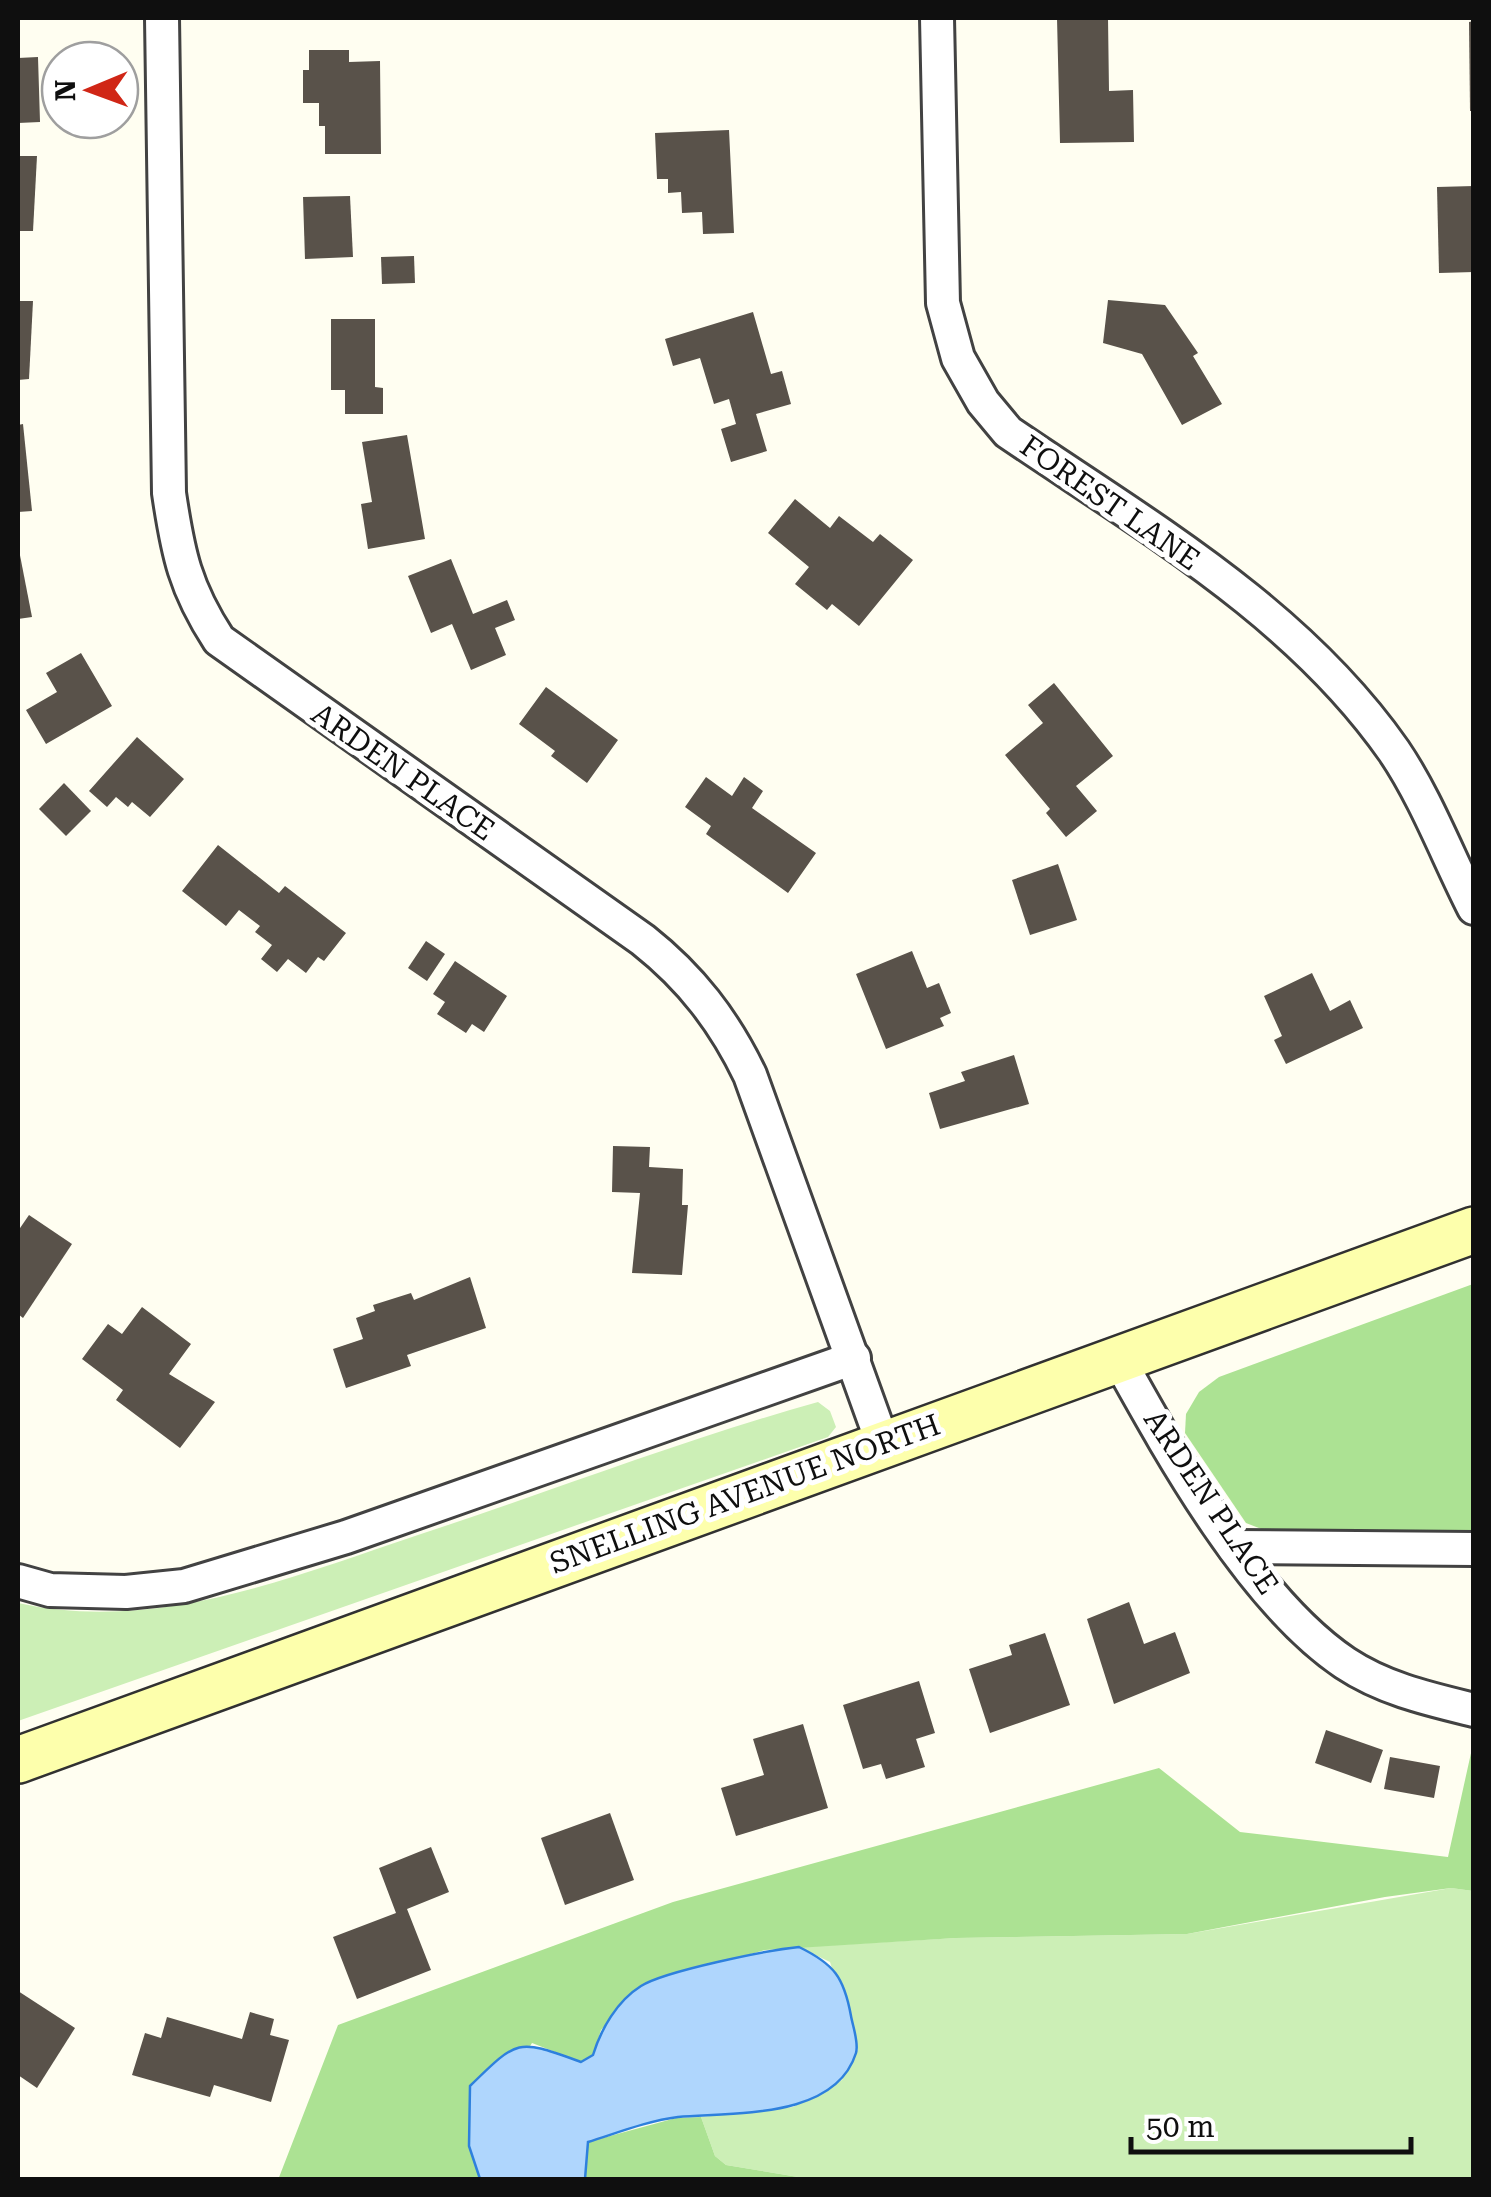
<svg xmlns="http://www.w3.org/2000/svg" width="1491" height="2197" viewBox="0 0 1491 2197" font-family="'Roboto Serif',serif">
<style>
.green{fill:#ccefb6}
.forest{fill:#ace293}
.water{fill:#afd6fd;stroke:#2e80dd;stroke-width:2.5}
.building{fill:#59524a}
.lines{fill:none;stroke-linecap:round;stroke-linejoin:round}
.street-casing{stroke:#424242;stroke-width:38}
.secondary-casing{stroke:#313131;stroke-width:50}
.street{stroke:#fff;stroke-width:32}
.secondary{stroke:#fdffac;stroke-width:45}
.labels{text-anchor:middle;stroke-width:10;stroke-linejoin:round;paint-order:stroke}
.street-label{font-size:30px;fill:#0f0f0f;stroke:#fff}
</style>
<rect width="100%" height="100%" fill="#fffef1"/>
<g class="green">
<path d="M818 1402 830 1411 836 1427 828 1437 18 1721V1603C154 1633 287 1579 415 1536 549 1492 682 1440 818 1402Z"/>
<polygon points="1451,1888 1473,1891 1473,2179 810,2179 726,2165 715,2156 701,2117 793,2107 842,2080 858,2050 830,1962 799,1947 956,1938 1187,1934"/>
</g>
<g class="forest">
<polygon points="1473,1284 1473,1530 1264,1530 1246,1523 1185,1433 1186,1414 1199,1392 1219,1377"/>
<polygon points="1473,1744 1473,1891 1451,1888 1385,1897 1187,1934 956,1938 765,1950 642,1985 601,2030 593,2055 581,2062 532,2043 469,2146 480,2179 278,2180 338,2025 673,1902 1159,1768 1240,1832 1448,1857"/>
<polygon points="701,2117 715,2156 726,2165 810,2179 585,2180 588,2142 676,2118"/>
</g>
<path class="water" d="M799 1947C834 1964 844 1977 851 2016 853 2027 859 2043 856 2053 835 2120 732 2112 678 2117 647 2121 617 2133 588 2142L585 2179H480L469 2146 470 2086C519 2038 517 2039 581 2062L593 2055C601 2029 617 2001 641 1986 665 1971 768 1950 799 1947Z"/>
<g class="building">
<polygon points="1057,18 1108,18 1109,91 1133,90 1134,142 1060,143"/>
<polygon points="1474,21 1474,111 1470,111 1469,22"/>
<polygon points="309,50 349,50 349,62 380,61 381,154 325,154 325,126 319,126 319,103 303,103 303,70 309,70"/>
<polygon points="38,57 40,122 18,123 18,58"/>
<polygon points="729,130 734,233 703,234 702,212 682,213 681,192 668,193 668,179 657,179 655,133"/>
<polygon points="18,156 37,156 33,231 18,231"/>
<polygon points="1474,186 1474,272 1439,273 1437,187"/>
<polygon points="350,196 353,257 305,259 303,197"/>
<polygon points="414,256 415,283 382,284 381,257"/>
<polygon points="1108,300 1165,305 1198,353 1193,356 1222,404 1182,425 1142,354 1103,343"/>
<polygon points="18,301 33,301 29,379 18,380"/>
<polygon points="753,312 771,374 782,371 791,404 756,414 767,451 731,462 721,429 736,424 729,399 714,404 700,358 673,366 665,339"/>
<polygon points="331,319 375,319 375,387 383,388 383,414 345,414 345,390 331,390"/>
<polygon points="23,424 32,511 18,512 18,425"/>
<polygon points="407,435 425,539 368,549 361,504 372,502 362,442"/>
<polygon points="795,499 830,528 839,516 873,542 880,534 913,560 859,626 832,604 827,610 795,584 809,567 768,533"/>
<polygon points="18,545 32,617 18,619"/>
<polygon points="451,559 473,614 507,600 515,620 495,628 506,655 471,670 452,624 431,633 408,576"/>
<polygon points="81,653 112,706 46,744 26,710 57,692 46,673"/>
<polygon points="1054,683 1113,756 1076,786 1097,811 1066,837 1046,813 1050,809 1005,755 1043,723 1028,705"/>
<polygon points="546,687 618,740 587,783 551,756 555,751 519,724"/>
<polygon points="137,737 184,779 150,817 132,802 128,807 116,797 107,807 89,791"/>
<polygon points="706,777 732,796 744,777 763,791 752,808 816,853 788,893 706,834 711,826 685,807"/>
<polygon points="64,783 91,811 66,836 39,809"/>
<polygon points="218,845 279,893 285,886 346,933 324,961 318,957 306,973 288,959 277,972 261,959 272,945 255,932 260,926 239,910 226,926 182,891"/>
<polygon points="1058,864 1077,920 1030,935 1012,880"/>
<polygon points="426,941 445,954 427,981 408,968"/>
<polygon points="912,951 927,988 939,983 951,1013 940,1018 944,1026 886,1049 856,974"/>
<polygon points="455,961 507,996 484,1032 472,1024 466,1033 437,1014 445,1002 433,994"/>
<polygon points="1312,973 1330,1011 1350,1000 1363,1028 1286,1064 1274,1040 1282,1036 1264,996"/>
<polygon points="1014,1055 1029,1104 940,1129 929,1093 965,1081 961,1072"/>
<polygon points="613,1146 650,1147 649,1167 683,1169 682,1205 688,1205 682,1275 632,1273 640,1193 612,1192"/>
<polygon points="29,1215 72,1244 23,1318 18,1314 18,1231"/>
<polygon points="470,1277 486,1328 407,1355 411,1366 346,1388 333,1349 363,1339 356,1318 375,1311 373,1305 411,1293 414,1300"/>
<polygon points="142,1307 191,1344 169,1374 215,1402 180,1448 116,1400 123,1390 82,1359 108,1324 122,1334"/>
<polygon points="1129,1602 1144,1644 1175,1632 1190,1673 1114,1704 1087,1619"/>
<polygon points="1045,1633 1070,1705 990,1733 969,1669 1012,1655 1009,1645"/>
<polygon points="919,1681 935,1733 916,1739 925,1767 886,1779 881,1764 863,1769 843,1705"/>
<polygon points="803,1724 828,1808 736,1836 721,1788 764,1775 753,1739"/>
<polygon points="1326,1730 1383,1750 1371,1783 1315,1763"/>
<polygon points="1390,1757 1440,1766 1434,1798 1384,1789"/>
<polygon points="610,1813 634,1880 565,1905 541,1838"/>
<polygon points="431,1847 449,1892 407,1909 431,1970 357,1999 333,1937 396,1913 379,1868"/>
<polygon points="18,1991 75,2028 37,2088 18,2075"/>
<polygon points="250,2012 274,2019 270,2035 289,2040 271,2102 214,2085 210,2097 132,2075 145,2033 161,2038 167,2017 242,2039"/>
</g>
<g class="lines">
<g class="street-casing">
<g id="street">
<path d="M162 18 169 493C178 554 185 588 219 640L643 940C691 978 724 1021 750 1075L883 1444"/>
<path d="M937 18 943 303 958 358 983 402 1008 432C1146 526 1297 612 1394 751 1426 798 1448 857 1474 908"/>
<path d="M1119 1360C1173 1457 1253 1601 1345 1663 1384 1689 1429 1699 1474 1710"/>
<polyline points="1234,1547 1474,1549"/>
<polyline points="18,1581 50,1590 126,1592 184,1586 346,1537 854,1358"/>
</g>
</g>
<g class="secondary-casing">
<polyline id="secondary" points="18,1760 1474,1230"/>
</g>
<use href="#street" class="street"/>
<use href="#secondary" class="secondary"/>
</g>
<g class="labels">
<g class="street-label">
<text transform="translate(1110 503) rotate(35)" y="10">FOREST LANE</text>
<text transform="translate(403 772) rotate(35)" y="10">ARDEN PLACE</text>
<text transform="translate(745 1494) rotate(-20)" y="10">SNELLING AVENUE NORTH</text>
<text transform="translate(1211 1502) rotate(56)" y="10">ARDEN PLACE</text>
</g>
</g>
<rect width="1491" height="2197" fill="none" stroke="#0f0f0f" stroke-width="40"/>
<g transform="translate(90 90) rotate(269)"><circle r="48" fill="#ffffff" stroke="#9f9f9f" stroke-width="2.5"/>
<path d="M0-8L18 38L0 25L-18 38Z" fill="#d02616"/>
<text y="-15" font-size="28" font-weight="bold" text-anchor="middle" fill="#0f0f0f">N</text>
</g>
<path d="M1131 2137v15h280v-15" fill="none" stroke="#0f0f0f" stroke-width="5"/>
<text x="1146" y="2137" font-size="30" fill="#0f0f0f" stroke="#ffffff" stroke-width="8" paint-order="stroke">50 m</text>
</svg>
